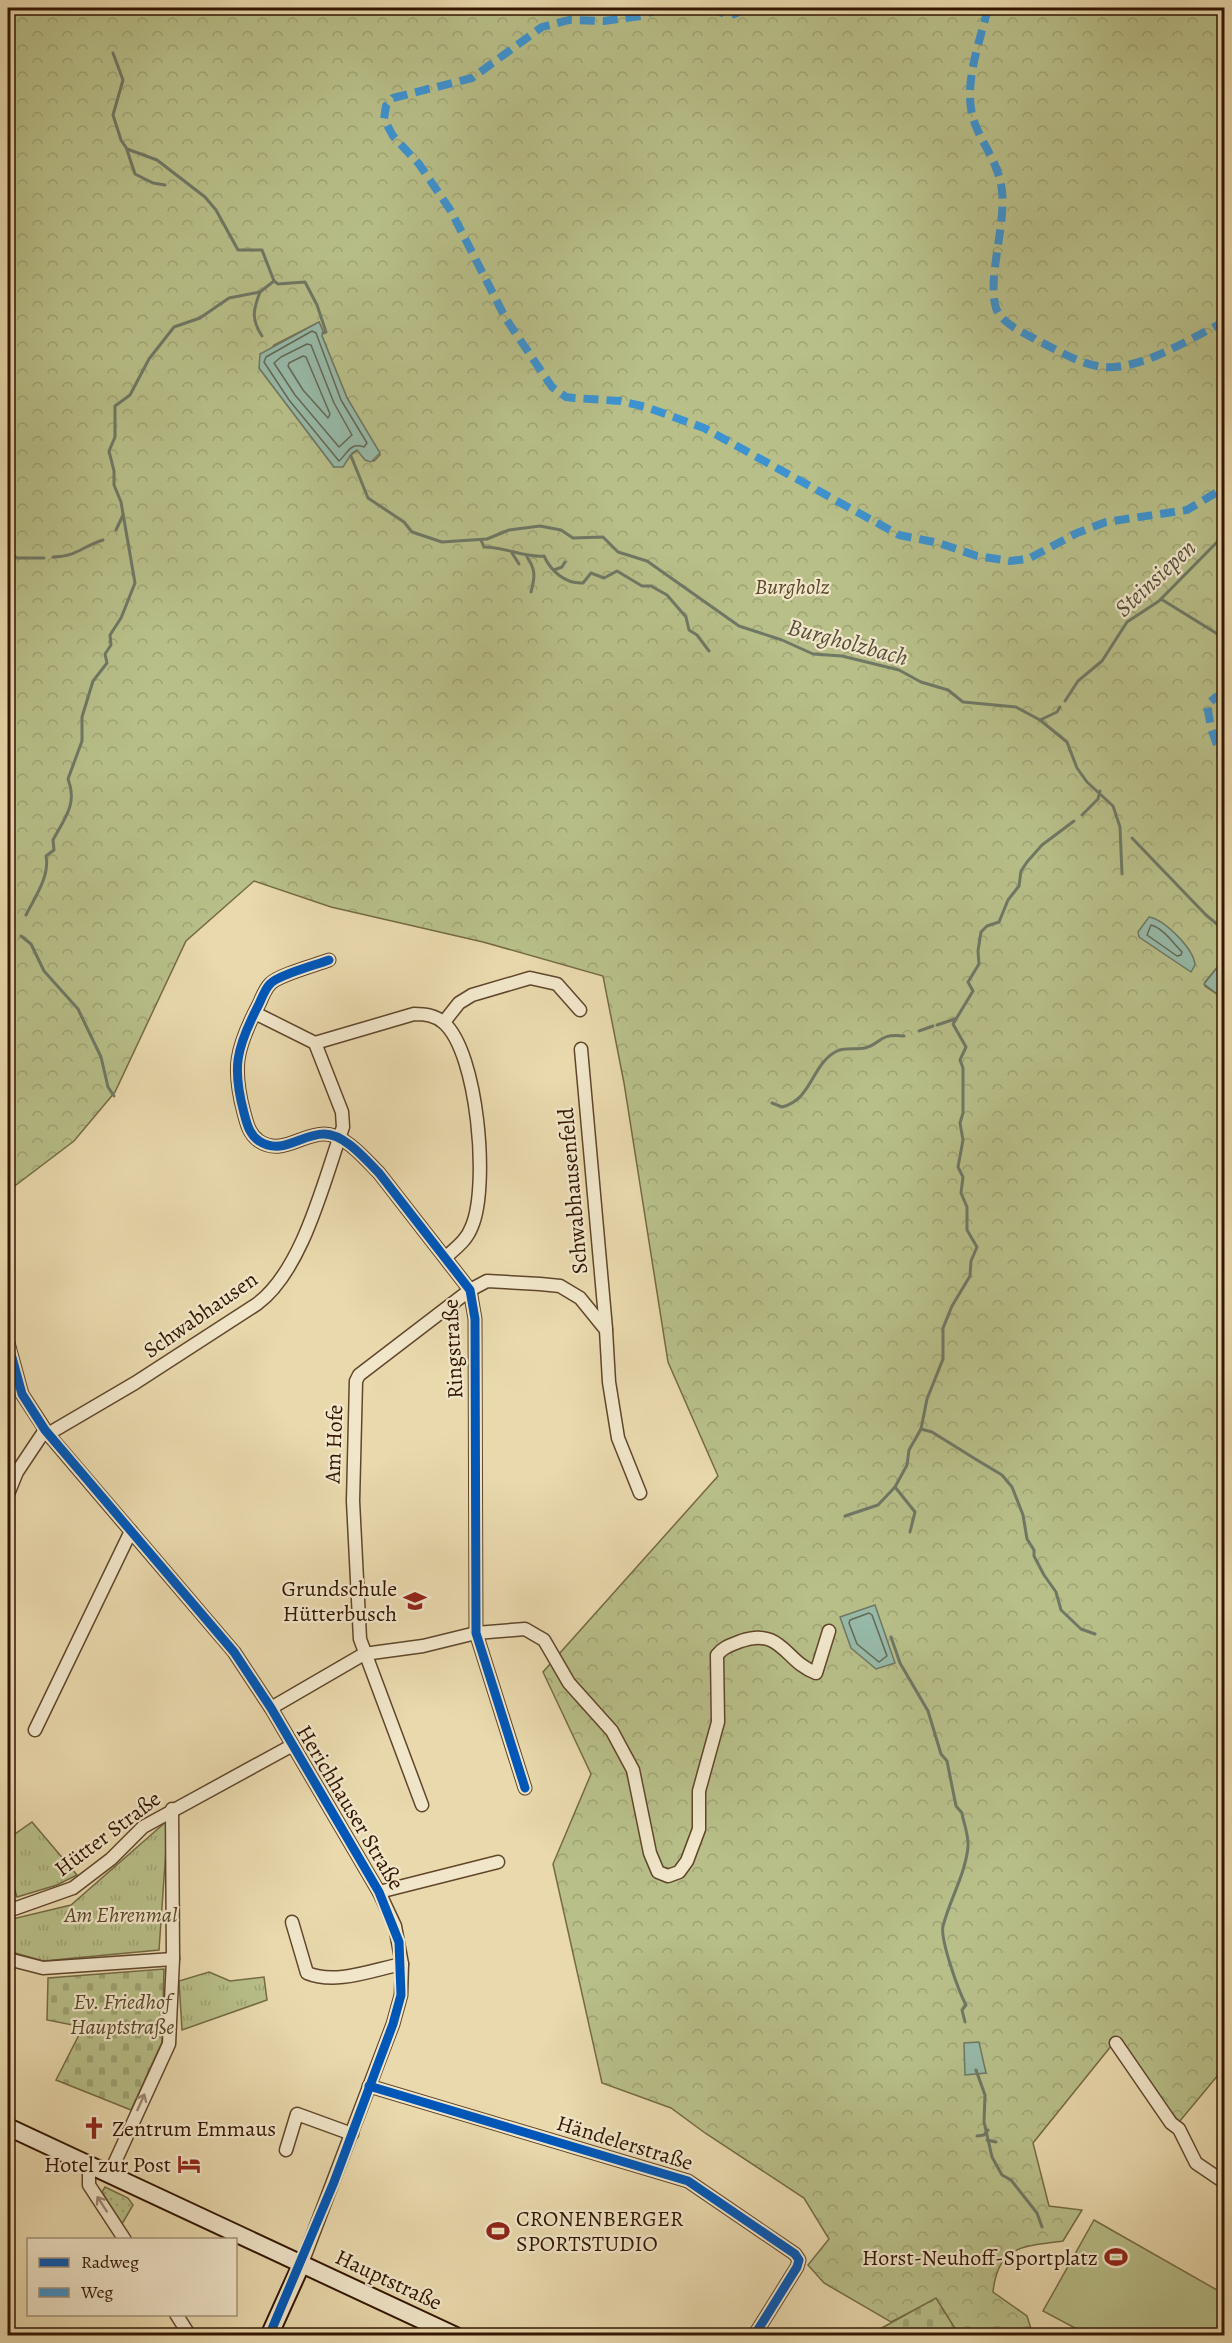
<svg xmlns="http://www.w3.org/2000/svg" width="1232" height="2343" viewBox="0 0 1232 2343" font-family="Alegreya,serif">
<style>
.grass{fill:url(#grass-dots);stroke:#756a44;stroke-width:1.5}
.forest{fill:url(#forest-crowns);stroke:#756a44;stroke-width:1.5;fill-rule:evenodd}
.cemetery{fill:url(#cemetery-stones);stroke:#756a44;stroke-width:1.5}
.park{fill:url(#park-tufts);stroke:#756a44;stroke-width:1.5}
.pitch{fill:#b8bf89;stroke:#756a44;stroke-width:1.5}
.water{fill:#97baa9;stroke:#6f7865;stroke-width:1.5}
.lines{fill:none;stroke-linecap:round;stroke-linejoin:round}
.shore{stroke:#646854;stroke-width:1.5}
.stream{stroke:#6f7865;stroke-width:3}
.street-casing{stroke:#60462b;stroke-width:15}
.secondary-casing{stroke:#321500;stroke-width:20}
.street{stroke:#f1e6ca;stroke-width:12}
.secondary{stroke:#f1e6ca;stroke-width:16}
.quiet{stroke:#3d93d0;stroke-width:8;stroke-dasharray:15 8;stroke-linecap:butt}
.cycleway-casing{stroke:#f1e6ca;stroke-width:13}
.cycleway{stroke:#0057b8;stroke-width:9}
.oneway{stroke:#9b886f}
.labels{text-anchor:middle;stroke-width:4.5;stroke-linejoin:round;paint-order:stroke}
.park-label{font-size:22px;font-style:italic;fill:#5a4829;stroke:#f1e6ca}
.street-label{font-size:22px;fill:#321500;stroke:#f1e6ca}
.poi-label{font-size:22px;fill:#321500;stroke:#f1e6ca;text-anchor:end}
.water-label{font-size:24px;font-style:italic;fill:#554f3b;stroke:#f1e6ca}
</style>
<defs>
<pattern id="grass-dots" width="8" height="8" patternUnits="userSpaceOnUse" patternTransform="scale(1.5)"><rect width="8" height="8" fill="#b8bf89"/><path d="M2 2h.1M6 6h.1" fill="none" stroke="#9fa374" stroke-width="1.8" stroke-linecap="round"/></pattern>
<pattern id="forest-crowns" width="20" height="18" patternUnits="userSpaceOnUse" patternTransform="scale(1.5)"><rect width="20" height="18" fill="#b8bf89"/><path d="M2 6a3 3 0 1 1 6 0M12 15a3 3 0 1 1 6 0" fill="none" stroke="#9fa374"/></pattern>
<pattern id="cemetery-stones" width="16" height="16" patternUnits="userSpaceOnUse" patternTransform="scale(1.5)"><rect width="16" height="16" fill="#b8bf89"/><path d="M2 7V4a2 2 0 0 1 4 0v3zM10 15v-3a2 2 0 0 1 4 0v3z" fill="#9fa374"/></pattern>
<pattern id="park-tufts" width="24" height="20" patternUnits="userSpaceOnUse" patternTransform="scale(1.5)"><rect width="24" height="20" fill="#b8bf89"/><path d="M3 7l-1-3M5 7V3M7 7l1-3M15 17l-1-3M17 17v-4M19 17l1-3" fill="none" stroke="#9fa374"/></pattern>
</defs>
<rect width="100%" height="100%" fill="#e9d9ad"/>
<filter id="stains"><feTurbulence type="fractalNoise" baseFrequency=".00333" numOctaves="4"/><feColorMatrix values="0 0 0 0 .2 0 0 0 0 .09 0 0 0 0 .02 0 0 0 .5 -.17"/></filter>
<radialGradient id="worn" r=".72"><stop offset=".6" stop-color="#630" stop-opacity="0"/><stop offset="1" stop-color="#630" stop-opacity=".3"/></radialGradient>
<polygon class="grass" points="105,2187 128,2198 133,2205 122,2224 102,2192"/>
<path class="forest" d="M8 8H1224V959L1205 982V986L1224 999V2068L1179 2122 1116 2040 1033 2143 1049 2206 1082 2210 1063 2241C1024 2247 998 2244 993 2292L1027 2316 1033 2335H959L936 2299 891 2322 824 2283 808 2265 829 2239 804 2198 705 2133 671 2108 602 2083 553 1864 591 1774 543 1672 718 1476 668 1362 624 1083 603 976 483 942 331 907 254 881 186 941 115 1092 74 1141 8 1191ZM319 322 323 331 322 336 347 398 380 455 374 461 358 450 334 467 259 368 274 345Z"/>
<g class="cemetery">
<polygon points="164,1969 162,2042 131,2110 56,2080 83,2027 47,2020 48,1978"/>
<polygon points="936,2298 959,2335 869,2335"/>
</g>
<g class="park">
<polygon points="168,1820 159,1950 43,1961 8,1951 8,1920 71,1905"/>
<polygon points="32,1822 77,1875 57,1885 17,1897 10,1874 15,1872 8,1856 8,1839"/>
<polygon points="209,1972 230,1981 264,1977 267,2000 182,2030 179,1981"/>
</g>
<polygon class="pitch" points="1094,2220 1224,2294 1224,2318 1215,2335 1088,2335 1043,2311"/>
<g class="water">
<polygon points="319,322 323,331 322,336 347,398 380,453 371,462 365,460 357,450 352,453 343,467 334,467 259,368 260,354"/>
<path d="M1149 917C1165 920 1194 949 1195 965L1191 972 1139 937 1138 932Z"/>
<polygon points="1224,959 1224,999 1204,984"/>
<polygon points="875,1605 895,1663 876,1669 851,1648 840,1617"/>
<polygon points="979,2042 986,2073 965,2075 964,2043"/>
</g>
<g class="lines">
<g class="shore">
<path d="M312 331 316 333 341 400 367 443 364 447C350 442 348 453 339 461L289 400 264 362 266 357Z"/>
<polygon points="307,344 311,345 334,403 352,435 339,447 295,395 274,363 281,357"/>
<polygon points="303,356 306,357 330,414 328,418 303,390 288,366 289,363"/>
<path d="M1151 925C1163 928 1173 943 1182 952L1181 955 1177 956 1147 935Z"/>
<polygon points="869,1613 872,1615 887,1656 879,1662 857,1644 849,1623 850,1620"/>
</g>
<g class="stream">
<polyline points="101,8 102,10"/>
<polyline points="113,53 123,80 113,115 121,140 127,149 157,160 205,197 216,210 238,250 262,250 274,281 278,284 305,282 317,305 326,332 323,333"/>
<polyline points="127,150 135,174 153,183 165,185"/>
<path d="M260 292C253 310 251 319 262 336"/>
<polyline points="351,456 368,498 404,522 412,532 442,542 487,539 509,530 540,526 561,530 573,538 603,537 618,552 647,561 739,626 782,640 813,654 842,656 899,670 921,682 948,690 963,702 1016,707 1040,720 1067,742 1077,768 1087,782 1113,806 1120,827 1122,874"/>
<polyline points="116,530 123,515"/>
<path d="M481 540 484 547C506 547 524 558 544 556 551 571 565 584 583 583L591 573 604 578 617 571 642 586H651L667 595 686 617 689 630 697 635 709 651"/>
<polyline points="8,552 17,558 44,558"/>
<polyline points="512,553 519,564"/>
<path d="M53 557C78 556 81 547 103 540"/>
<path d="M527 557C536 570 535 577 531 592"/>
<polyline points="554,570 562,567 565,562"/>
<polyline points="1161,599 1224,638"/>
<polyline points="1065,701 1078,681 1102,661 1127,622 1159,601 1224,535"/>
<polyline points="1040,720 1057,712 1060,707"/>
<polyline points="1082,815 1098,799 1100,791"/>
<polyline points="1132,838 1206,915 1224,930"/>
<path d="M26 915C35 897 50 876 46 856L54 850 53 840C64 819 78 804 68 779L82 741V717L93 681 107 663 105 654 111 645 110 635 121 618 135 583 121 502 114 485V471L109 451 115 437V406L130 395 149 359 174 327 200 318 229 298 260 292 274 281"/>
<polyline points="21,936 31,944 44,971 78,1009 101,1057 108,1087 114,1096"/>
<polyline points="937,1025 955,1019"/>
<polyline points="919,1031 933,1026"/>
<path d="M772 1103 782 1107C813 1099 811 1064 837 1051 845 1047 856 1050 865 1048 882 1044 877 1033 904 1036"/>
<polyline points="921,1429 932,1432 977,1460 1002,1475 1012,1487 1023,1515 1027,1539 1034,1550 1034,1556 1044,1575 1056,1592 1061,1610 1081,1629 1095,1634"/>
<polyline points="845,1516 878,1505 895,1487"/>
<polyline points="910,1532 915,1512 895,1487 907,1465 909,1450 921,1429 927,1399 943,1359 943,1328 952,1306 970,1276 971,1261 977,1247 967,1230 967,1207 961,1193 963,1177 958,1167 963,1140 960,1123 963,1113 963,1068 960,1060 966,1047 953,1024 973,991 968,982 979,964 978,951 981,932 987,926 999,922 1008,900 1019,886 1021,871 1027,862 1042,845 1074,821"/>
<path d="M891 1637 900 1663 928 1711 941 1754 947 1761 956 1806 962 1813C962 1818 969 1834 968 1847 965 1875 950 1899 943 1926 940 1939 958 1990 966 2005L962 2010 965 2022"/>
<polyline points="976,2070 985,2095 984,2122 992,2157 1002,2175 1011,2180 1037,2213 1042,2227"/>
<polyline points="977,2136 984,2135 988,2130"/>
<polyline points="987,2140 996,2142"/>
</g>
<g class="street-casing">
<g id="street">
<path d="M329 960C316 965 278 975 270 984 264 990 261 1001 257 1008 236 1049 232 1068 244 1113 247 1124 249 1134 259 1141 282 1156 301 1134 324 1134 345 1134 366 1160 379 1173L470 1290 475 1319 476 1633 525 1788"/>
<path d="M255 1013 315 1043 414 1014C425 1014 435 1015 444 1023 478 1053 489 1186 472 1226 467 1240 457 1247 446 1257"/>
<polyline points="444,1022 459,1003 472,995 530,978 557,984 580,1010"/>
<polyline points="581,1049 606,1329"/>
<polyline points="8,1343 22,1394 48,1434 234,1652 271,1708 379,1892 395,1926 402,1964 401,1995 393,2024 302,2263"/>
<path d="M48 1434 135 1383 257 1304C303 1270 324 1180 343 1127L342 1112 315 1043"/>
<polyline points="8,1494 17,1472 45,1430"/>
<path d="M271 1708 364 1654 423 1646 476 1633 525 1629 544 1640 569 1683 612 1731 633 1770 650 1853 658 1872 668 1876 679 1872 687 1861 699 1829V1791L718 1722 717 1655C723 1647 731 1645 741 1641 782 1627 785 1662 816 1673L829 1631"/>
<polyline points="35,1730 131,1531"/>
<polyline points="422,1805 360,1639 353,1501 356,1381 359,1375 470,1290 487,1281 540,1284 560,1286 580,1298 606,1330 609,1382 618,1438 640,1493"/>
<polyline points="8,1823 8,1830"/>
<polyline points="379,1892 498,1862"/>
<polyline points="8,1911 73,1888 111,1859 143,1827 291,1746"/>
<path d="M292 1922 307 1973C336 1985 372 1970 402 1964"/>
<polyline points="8,1959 43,1968 173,1959"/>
<polyline points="1116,2043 1171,2123 1179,2129 1196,2163 1224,2182"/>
<polyline points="369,2086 688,2181 795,2254 799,2260 797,2267 754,2336"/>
<polyline points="286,2150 297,2114 352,2134"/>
<polyline points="92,2167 89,2174 89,2185 125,2240"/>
<polyline points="109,2175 169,2044 173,1959 172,1809"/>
<polyline points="176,2314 190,2336"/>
</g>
</g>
<g class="secondary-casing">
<g id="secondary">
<polyline points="8,2127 456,2336"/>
<polyline points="269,2336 302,2263"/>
</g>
</g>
<use href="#street" class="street"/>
<use href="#secondary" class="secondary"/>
<g class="quiet">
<polyline points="662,8 641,16 604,21 569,20 542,27 472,78 393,98 386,106 384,119 393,136 419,164 451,211 506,319 552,387 566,397 574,398 620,401 646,407 704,428 899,535 939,543 977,556 1010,561 1028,559 1077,533 1106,522 1187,510 1224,488"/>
<polyline points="710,8 730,16 748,8"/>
<path d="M988 8C980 42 961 88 975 124 984 147 999 164 1002 191 1006 225 987 279 996 308 1001 323 1022 332 1035 339 1055 349 1076 362 1097 366 1137 374 1190 338 1224 322"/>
<polyline points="1224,696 1216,697 1207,705 1211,728 1224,765"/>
</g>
<g class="cycleway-casing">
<g id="cycleway">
<path d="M329 960C316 965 278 975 270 984 264 990 261 1001 257 1008 236 1049 232 1068 244 1113 247 1124 249 1134 259 1141 282 1156 301 1134 324 1134 345 1134 366 1160 379 1173L470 1290 475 1319 476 1633 525 1788"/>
<polyline points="8,1343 22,1394 45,1430 234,1652 271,1708 379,1892 399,1942 401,1995 393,2024 334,2182 269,2336"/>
<polyline points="369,2086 688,2181 795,2254 799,2260 797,2267 754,2336"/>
</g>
</g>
<use href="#cycleway" class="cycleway"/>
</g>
<defs><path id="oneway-shaft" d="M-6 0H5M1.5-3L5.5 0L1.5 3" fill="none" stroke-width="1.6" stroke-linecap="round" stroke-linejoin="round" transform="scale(1.5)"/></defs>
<g class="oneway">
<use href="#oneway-shaft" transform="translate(141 2102) rotate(-66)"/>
<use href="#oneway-shaft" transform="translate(102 2204) rotate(-123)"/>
</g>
<defs>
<g id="school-bare" transform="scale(1.8)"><path d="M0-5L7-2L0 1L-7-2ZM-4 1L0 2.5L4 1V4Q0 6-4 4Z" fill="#8f2418" stroke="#f1e6ca" stroke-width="2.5" paint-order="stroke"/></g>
<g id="church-bare" transform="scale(1.8)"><path d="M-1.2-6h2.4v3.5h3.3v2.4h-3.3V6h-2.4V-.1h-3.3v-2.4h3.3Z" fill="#8f2418" stroke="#f1e6ca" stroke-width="2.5" paint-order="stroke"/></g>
<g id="hotel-bare" transform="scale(1.8)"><path d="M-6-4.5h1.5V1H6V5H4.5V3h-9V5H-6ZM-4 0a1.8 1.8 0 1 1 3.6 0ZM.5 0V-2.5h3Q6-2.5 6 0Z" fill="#8f2418" stroke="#f1e6ca" stroke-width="2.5" paint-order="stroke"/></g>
<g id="stadium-bare" transform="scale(1.8)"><path d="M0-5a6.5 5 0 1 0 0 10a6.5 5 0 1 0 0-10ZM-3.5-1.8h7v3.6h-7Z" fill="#8f2418" stroke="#f1e6ca" stroke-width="2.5" paint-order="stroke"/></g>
</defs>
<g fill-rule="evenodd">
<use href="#school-bare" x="415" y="1601"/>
<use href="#church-bare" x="94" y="2128"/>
<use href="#hotel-bare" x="189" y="2164"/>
<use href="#stadium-bare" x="498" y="2231"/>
<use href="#stadium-bare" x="1116" y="2257"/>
</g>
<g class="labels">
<g class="park-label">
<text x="792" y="594">Burgholz</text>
<text x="121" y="1922">Am Ehrenmal</text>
<text x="122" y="2009">Ev. Friedhof<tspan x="122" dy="25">Hauptstraße</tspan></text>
</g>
<g class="street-label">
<text transform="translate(572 1191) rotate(-95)" y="8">Schwabhausenfeld</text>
<text transform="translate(200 1314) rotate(-35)" y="8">Schwabhausen</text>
<text transform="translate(452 1349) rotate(-93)" y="8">Ringstraße</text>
<text transform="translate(333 1444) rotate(-88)" y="8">Am Hofe</text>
<text transform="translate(351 1807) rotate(59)" y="8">Herichhauser Straße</text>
<text transform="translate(107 1833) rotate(-37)" y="8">Hütter Straße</text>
<text transform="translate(625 2142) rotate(17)" y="8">Händelerstraße</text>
<text transform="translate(389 2279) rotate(25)" y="8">Hauptstraße</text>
</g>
<g class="poi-label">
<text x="397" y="1596">Grundschule<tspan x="397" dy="25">Hütterbusch</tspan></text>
<text x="112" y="2136" text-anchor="start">Zentrum Emmaus</text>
<text x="171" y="2172">Hotel zur Post</text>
<text x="516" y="2226" text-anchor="start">CRONENBERGER<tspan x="516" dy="25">SPORTSTUDIO</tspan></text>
<text x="1098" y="2265">Horst-Neuhoff-Sportplatz</text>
</g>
<g class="water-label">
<text transform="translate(1155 578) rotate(-43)" y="8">Steinsiepen</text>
<text transform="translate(848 642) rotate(15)" y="8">Burgholzbach</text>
</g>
</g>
<rect width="1232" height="2343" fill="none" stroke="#e9d9ad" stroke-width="30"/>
<rect x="9" y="9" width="1214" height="2325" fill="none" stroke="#321500" stroke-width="3"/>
<rect x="15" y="15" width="1202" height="2313" fill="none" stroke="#321500" stroke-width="1.5"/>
<rect x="27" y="2238" width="210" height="78" fill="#f1e6ca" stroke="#a59279" stroke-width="1.5"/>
<rect x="39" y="2258" width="30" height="9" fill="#0057b8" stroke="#a59279" stroke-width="1.5"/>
<text x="81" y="2268" font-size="18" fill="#321500">Radweg</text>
<rect x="39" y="2288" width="30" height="9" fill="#3d93d0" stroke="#a59279" stroke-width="1.5"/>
<text x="81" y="2298" font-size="18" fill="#321500">Weg</text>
<rect width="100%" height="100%" filter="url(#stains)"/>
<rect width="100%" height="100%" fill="url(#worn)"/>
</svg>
